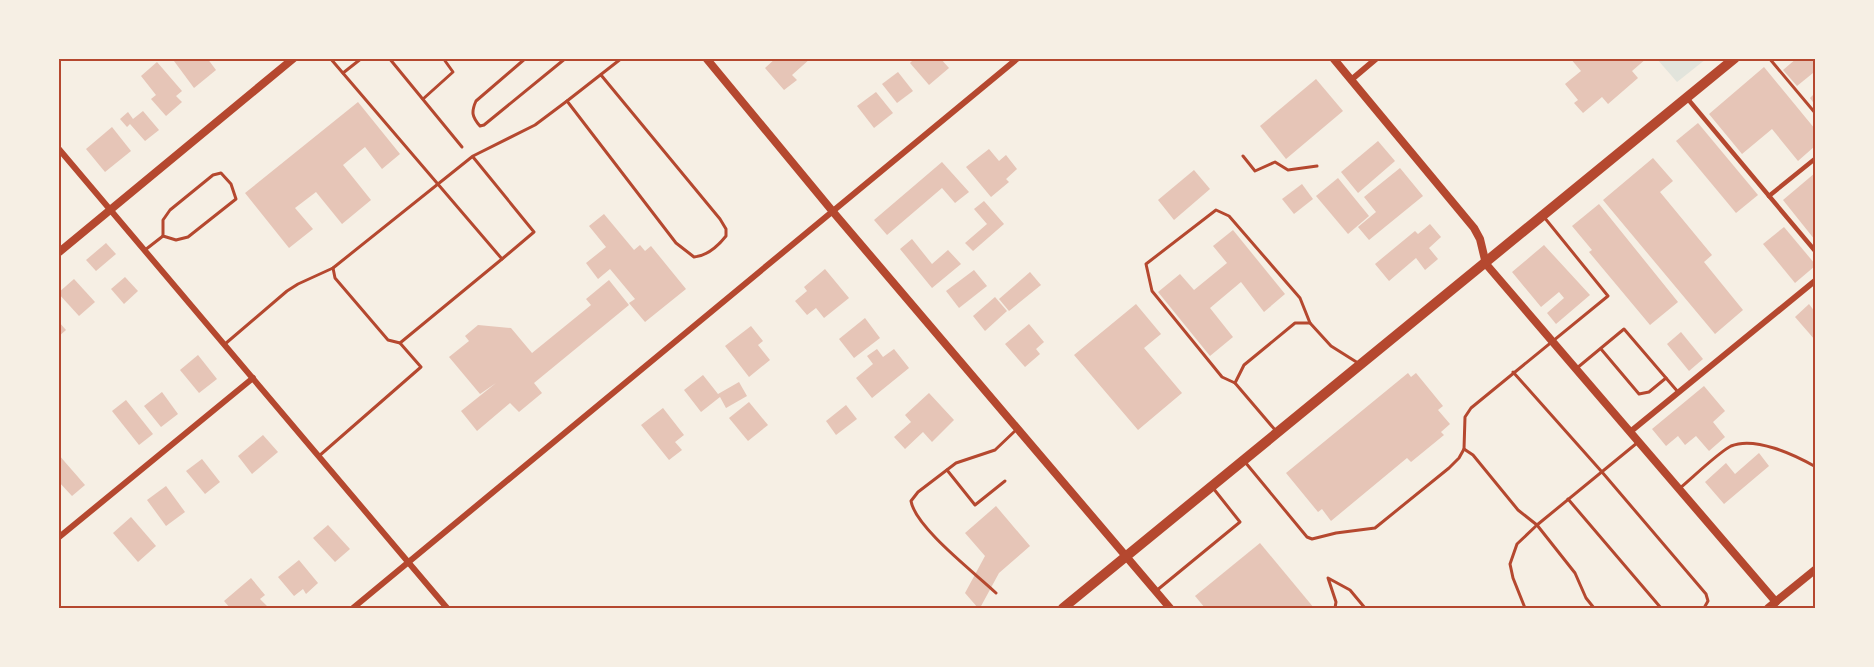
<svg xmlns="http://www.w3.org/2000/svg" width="1874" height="667" viewBox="0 0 1874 667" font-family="Bitter,serif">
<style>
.green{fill:#e2e4dc}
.building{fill:#e6c5b7}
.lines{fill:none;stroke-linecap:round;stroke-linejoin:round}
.service{stroke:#b5482f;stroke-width:3}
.pedestrian{stroke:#b5482f;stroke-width:4.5}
.minor{stroke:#b5482f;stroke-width:6}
.tertiary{stroke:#b5482f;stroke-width:8}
.primary{stroke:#b5482f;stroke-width:10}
.neatline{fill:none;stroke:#b5482f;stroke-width:2}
</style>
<rect width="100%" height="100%" fill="#f6efe4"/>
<polygon class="green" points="1657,59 1706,59 1677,82"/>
<g class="building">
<polygon points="177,58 207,58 216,70 194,88 174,61"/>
<polygon points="776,58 811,58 792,75 797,80 784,90 765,68"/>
<polygon points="915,58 940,58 949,68 929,85 910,63"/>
<polygon points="1570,58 1647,58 1632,71 1638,78 1608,104 1602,97 1583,113 1574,103 1578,100 1565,84 1581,71"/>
<polygon points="1797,58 1815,58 1815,77 1813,73 1797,86 1783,70"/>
<polygon points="157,62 182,91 176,96 182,102 166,116 151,99 156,95 141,76"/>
<polygon points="1764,67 1815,129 1815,146 1798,161 1772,129 1742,154 1709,114"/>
<polygon points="898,72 913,91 897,103 882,84"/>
<polygon points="1316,79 1343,111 1286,159 1260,126"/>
<polygon points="876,92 893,113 874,128 857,106"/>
<polygon points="1815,93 1815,105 1810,98"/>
<polygon points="358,102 400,154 382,169 365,147 343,165 371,200 342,224 316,192 295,208 313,229 289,248 245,193"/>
<polygon points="143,111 159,130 145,141 130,124 127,127 120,119 128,112 133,119"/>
<polygon points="1698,123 1758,195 1736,213 1676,141"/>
<polygon points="112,127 131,151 105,172 86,149"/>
<polygon points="1378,141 1395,161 1358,193 1341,172"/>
<polygon points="989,149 999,161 1006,155 1017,169 1006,179 1009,182 991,197 966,167"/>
<polygon points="1653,158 1673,181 1660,192 1712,255 1704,262 1743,310 1715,334 1603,200"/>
<polygon points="942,162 969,192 955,203 942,188 887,235 874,220"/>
<polygon points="1400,168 1423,196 1369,240 1358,227 1376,212 1364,197"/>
<polygon points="1194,170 1210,189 1174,220 1158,200"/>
<polygon points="1815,173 1815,240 1783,200"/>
<polygon points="1338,178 1369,216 1348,234 1316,196"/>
<polygon points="1302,184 1313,199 1294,214 1282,199"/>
<polygon points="984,201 1004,224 973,251 965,243 987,224 974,209"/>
<polygon points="1599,204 1678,302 1650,325 1589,252 1592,250 1572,226"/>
<polygon points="604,214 634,250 640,245 645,251 651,246 686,289 645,322 629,303 635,299 610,269 598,279 586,263 606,247 589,226"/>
<polygon points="1430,224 1441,237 1429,248 1438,259 1425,270 1416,258 1389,281 1375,264 1415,231 1418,234"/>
<polygon points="1784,227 1815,264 1815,266 1795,283 1763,244"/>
<polygon points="1233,230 1285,294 1264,312 1241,282 1210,308 1233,337 1210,356 1158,292 1180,274 1194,290 1227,263 1213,246"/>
<polygon points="912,239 932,264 948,250 961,264 932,288 900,249"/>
<polygon points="106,243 116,254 96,271 86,260"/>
<polygon points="1544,245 1590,295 1556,324 1547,313 1564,298 1559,292 1541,307 1512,272"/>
<polygon points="825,269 849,298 824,318 816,308 807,315 795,301 807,291 804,287"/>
<polygon points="974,270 987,286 959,308 946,291"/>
<polygon points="1030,272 1041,285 1009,311 999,299"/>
<polygon points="125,277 138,291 124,304 111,289"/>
<polygon points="74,279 95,302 79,316 58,293"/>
<polygon points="609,280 629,305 534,383 542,393 519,412 510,403 477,431 461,411 496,383 480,394 449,357 469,341 465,336 478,325 511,328 532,353 591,305 586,299"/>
<polygon points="995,297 1007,311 985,331 973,316"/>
<polygon points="1136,304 1161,334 1144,348 1182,393 1138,430 1074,355"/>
<polygon points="1809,304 1815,312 1815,340 1795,317"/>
<polygon points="865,318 880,338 854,358 839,339"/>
<polygon points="58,321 66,330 58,337"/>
<polygon points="1029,324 1044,342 1036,349 1040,354 1025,367 1005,344"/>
<polygon points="751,326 763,341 758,345 770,360 749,377 725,346"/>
<polygon points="1681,332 1703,359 1689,371 1667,344"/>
<polygon points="877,349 883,357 894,349 909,368 872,398 856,378 873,364 867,356"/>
<polygon points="198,355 217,379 199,393 180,370"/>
<polygon points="1408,373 1411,377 1416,373 1443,406 1438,410 1450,424 1441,432 1444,435 1411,462 1407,458 1331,521 1322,509 1318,512 1286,473"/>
<polygon points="703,375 718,394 739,382 747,396 726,408 720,397 701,412 684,390"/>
<polygon points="1704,386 1725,411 1713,422 1725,437 1709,451 1696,436 1685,445 1678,436 1666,446 1652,429"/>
<polygon points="162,392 178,414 161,427 144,406"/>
<polygon points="929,393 954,420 932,442 923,432 905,449 894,437 911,422 905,415"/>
<polygon points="126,400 153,434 139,445 112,411"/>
<polygon points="749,402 768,425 748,441 729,418"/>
<polygon points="846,405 857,419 836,435 826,421"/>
<polygon points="663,408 684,435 675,442 682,450 669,460 641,425"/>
<polygon points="263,435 278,452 252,474 238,456"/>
<polygon points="1759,453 1769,466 1724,504 1705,482 1726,463 1735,474"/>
<polygon points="58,454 85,485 72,496 58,481"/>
<polygon points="202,459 220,482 205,494 186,471"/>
<polygon points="166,486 185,512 166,526 147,500"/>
<polygon points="996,506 1030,546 999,573 980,608 978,608 965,593 985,556 965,533"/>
<polygon points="131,517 156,546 138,562 113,533"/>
<polygon points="328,525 350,549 335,562 313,538"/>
<polygon points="1260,543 1314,608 1205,608 1195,596"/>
<polygon points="299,560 318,583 306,594 303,589 294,596 278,577"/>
<polygon points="251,578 265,595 260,599 269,608 230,608 224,601"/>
</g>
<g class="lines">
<g class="service">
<polyline points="389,58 462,147"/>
<path d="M526 58 476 101C471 112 472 117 480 126L484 125 566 58"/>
<polyline points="1769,58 1816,114"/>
<polyline points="343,73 362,58"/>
<path d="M601 75 720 219 726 229V236C718 246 707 256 694 257L676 243 567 101 622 58"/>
<polyline points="423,99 453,72 443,58"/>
<polyline points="1243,156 1255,171 1275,162 1288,170 1317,166"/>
<polyline points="473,157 534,232 502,259"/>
<polygon points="221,173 231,184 236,199 188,237 176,240 163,236 163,220 170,210 213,175"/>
<polyline points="145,250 163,236"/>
<polyline points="400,343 388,340 335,278 333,268 473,156 535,125 567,101"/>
<polyline points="225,344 287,291 298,284 333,268"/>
<polyline points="1601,349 1639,394 1649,392 1666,378"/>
<polyline points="1577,368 1624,329 1678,392"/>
<polyline points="1513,372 1602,472 1706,594 1708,601 1704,608"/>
<polyline points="1235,383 1222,377 1152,291 1146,264 1216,210 1229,216 1300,298 1310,323"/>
<polyline points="1276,431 1235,383 1244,365 1295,323 1310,323 1331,346 1358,363"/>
<polyline points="1464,449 1473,455 1518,510 1537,525 1575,573 1586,598 1594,608"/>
<polyline points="319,456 421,367 400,343 502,259 330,58"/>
<polyline points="1245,462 1307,537 1312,539 1336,533 1375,528 1449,468 1459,458 1464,449 1465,417 1471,408 1608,296 1544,217"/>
<polyline points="947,470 975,505 1005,481"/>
<path d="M1680 488C1692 478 1719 452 1731 446 1755 436 1795 455 1816 467"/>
<polyline points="1568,499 1661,608"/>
<polyline points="1156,591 1240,522 1213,488"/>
<path d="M996 593C975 573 915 527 911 501L918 492 956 463 995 450 1016 430"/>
<polyline points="1335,608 1336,602 1328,578 1350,590 1365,608"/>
<polyline points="1525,608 1513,578 1510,564 1517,544 1537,525 1637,443"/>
</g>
<g class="pedestrian">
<polyline points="1687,98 1816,252"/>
<polyline points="1769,196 1816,158"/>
</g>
<g class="minor">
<polyline points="1351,80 1377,58"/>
<polyline points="58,148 447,608"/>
<polyline points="1630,432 1816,280"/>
<polyline points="58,538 253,378"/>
<polyline points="353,608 1018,58"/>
</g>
<g class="tertiary">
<polyline points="706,58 834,213 1170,608"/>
<polyline points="1333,58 1474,228 1480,239 1486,264 1776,602"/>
<polyline points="58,253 294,58"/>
<polyline points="1768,608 1816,569"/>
</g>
<polyline class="primary" points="1063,608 1735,58"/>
</g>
<rect width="1874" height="667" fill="none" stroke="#f6efe4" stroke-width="120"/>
<rect x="60" y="60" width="1754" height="547" class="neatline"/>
</svg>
